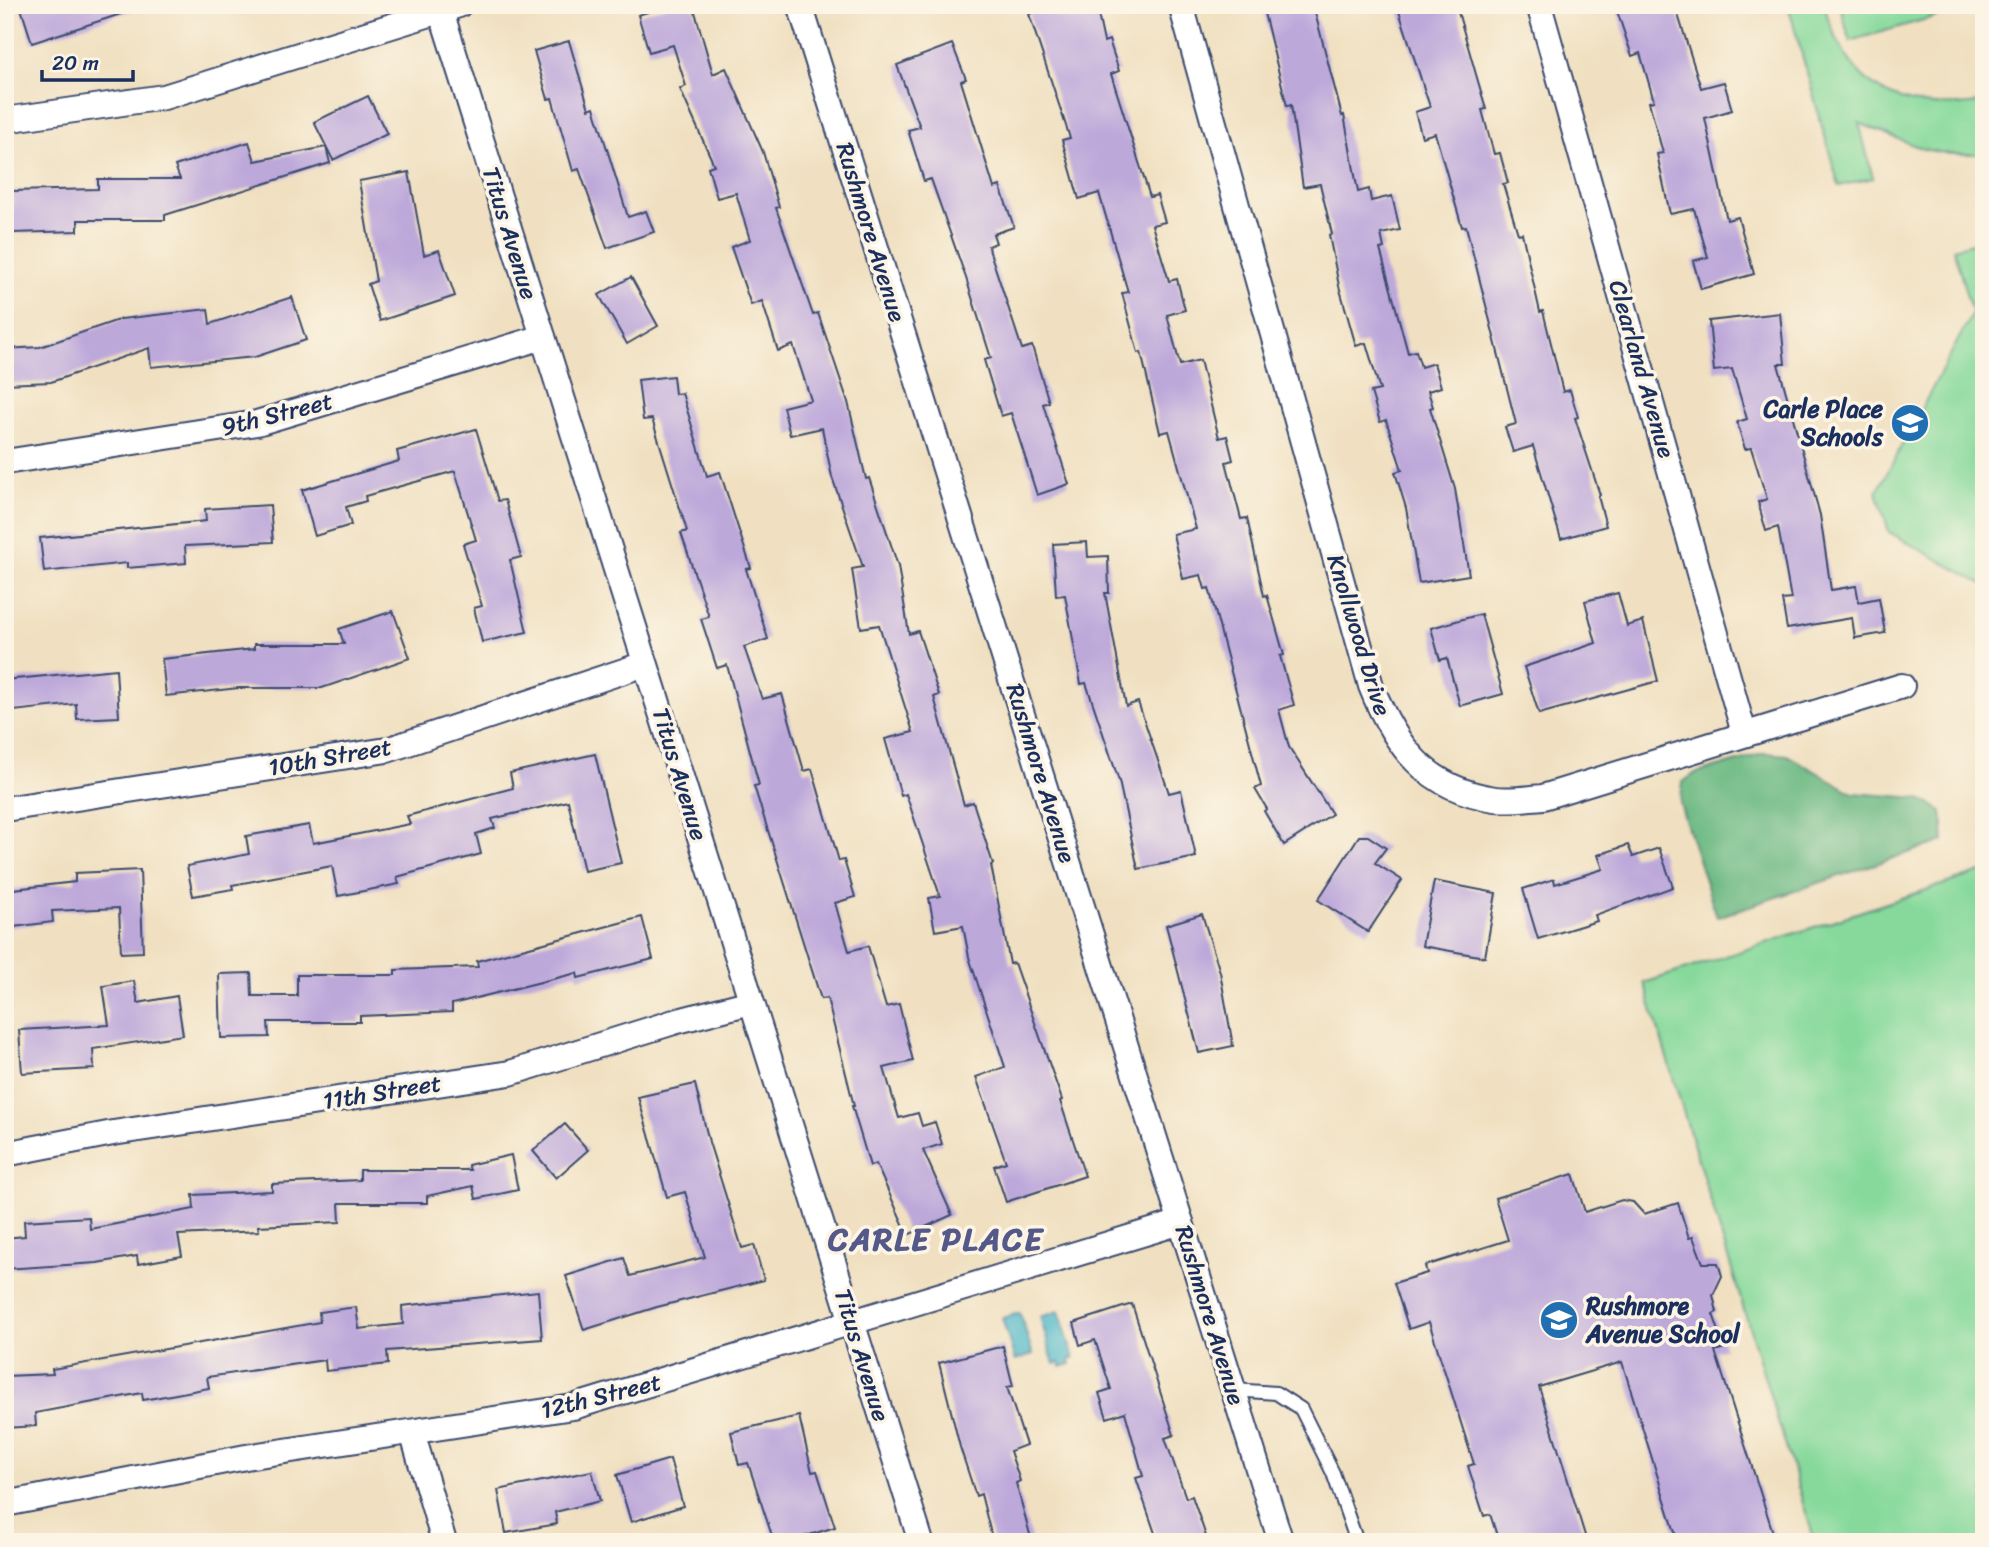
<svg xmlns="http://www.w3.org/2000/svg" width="1989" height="1547" viewBox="0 0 1989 1547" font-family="Sriracha,sans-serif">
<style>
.green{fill:#86d99b;stroke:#50847c;stroke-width:2}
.forest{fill:#6cb983;stroke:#447470;stroke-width:2}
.water{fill:#4db8c9;stroke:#347494;stroke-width:2}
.building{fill:#bda8da}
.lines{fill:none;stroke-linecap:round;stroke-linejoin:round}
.lane-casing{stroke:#3b4a6d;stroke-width:16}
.street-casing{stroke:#3b4a6d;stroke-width:28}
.lane{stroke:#fff;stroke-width:12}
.street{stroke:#fff;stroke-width:24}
.labels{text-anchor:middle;stroke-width:7;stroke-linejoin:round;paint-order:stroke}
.street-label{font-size:24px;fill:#1b2f5e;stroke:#fcf5e5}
.poi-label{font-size:24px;font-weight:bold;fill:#1b2f5e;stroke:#fcf5e5;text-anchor:end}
.district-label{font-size:32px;font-weight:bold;letter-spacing:2px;fill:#545989;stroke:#fcf5e5}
</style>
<rect width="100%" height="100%" fill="#fcf5e5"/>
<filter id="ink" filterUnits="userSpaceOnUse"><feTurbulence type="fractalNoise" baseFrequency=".0143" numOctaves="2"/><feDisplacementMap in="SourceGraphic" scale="14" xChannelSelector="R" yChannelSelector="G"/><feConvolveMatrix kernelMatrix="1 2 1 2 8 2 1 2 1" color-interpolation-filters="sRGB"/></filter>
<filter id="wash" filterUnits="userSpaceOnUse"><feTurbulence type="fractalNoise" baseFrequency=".00686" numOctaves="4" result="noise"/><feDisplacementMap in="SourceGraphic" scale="28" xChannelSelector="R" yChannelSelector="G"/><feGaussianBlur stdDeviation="1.57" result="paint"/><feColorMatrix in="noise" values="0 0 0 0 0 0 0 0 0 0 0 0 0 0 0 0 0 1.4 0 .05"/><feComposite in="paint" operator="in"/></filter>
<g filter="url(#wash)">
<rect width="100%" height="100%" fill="#f0e0c1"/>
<g class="green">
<path d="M1788 5H1824C1848 88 1898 116 1984 102V154H1950L1923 149 1859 123 1873 178 1839 186Z"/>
<polygon points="1840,5 1976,5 1850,41"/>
<polygon points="1984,240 1984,585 1889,532 1877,492 1972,314 1953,248"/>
<polygon points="1984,871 1984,1542 1815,1542 1644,983"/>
</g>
<polygon class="forest" points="1765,753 1787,755 1853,793 1919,798 1942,811 1944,841 1717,917 1680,804 1683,782 1694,774"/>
<g class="water">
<polygon points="1059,1311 1074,1358 1070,1359 1071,1364 1061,1367 1060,1362 1054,1364 1040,1317"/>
<polygon points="1020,1313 1033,1355 1015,1360 1002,1318"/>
</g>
<g id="blocks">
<g class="building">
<polygon points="20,5 132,5 133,10 32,43"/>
<polygon points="671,5 693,5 713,74 726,68 763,152 779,207 776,208 813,315 818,313 848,402 866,479 869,478 898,566 909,634 918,631 939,695 934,697 964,805 973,802 993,864 991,865 1010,964 1014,963 1062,1100 1060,1101 1085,1176 1006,1202 994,1166 1006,1162 976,1077 1005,1067 969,957 963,926 935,931 929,898 940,896 906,794 901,796 885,739 913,732 879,625 861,628 852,569 863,567 832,477 822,428 790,435 783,407 811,400 793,345 778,351 762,301 751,305 731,247 750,240 736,193 717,198 708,167 714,165 680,89 686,86 673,45 649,52 638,15"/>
<polygon points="1053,5 1096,5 1104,42 1109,40 1119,71 1111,74 1150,197 1157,195 1165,222 1152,225 1169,281 1177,279 1185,310 1167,315 1180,365 1200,360 1219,438 1227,436 1233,460 1226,462 1241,519 1247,518 1264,596 1267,595 1284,655 1280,656 1294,705 1279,710 1289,747 1332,814 1284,845 1264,811 1267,809 1255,789 1261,786 1209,588 1205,589 1201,575 1183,579 1173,534 1196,529 1169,431 1160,433 1141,352 1138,353 1122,293 1128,292 1099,193 1079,199 1062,140 1070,138 1029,14"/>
<polygon points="1262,5 1313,5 1342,116 1344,115 1358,192 1369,189 1371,201 1392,196 1400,230 1381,234 1384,248 1380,249 1408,353 1416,351 1421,367 1434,363 1441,387 1428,391 1433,407 1430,408 1455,489 1469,575 1419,583 1406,508 1395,472 1402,470 1386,420 1380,422 1371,392 1380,390 1366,343 1356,346 1339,286 1329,235 1332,234 1320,184 1303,187 1291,105 1287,106"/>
<polygon points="1416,5 1456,5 1486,109 1482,110 1494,154 1500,153 1508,183 1503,184 1518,234 1522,233 1540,312 1543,311 1563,392 1570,390 1578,417 1575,418 1600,495 1598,496 1606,526 1561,539 1533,446 1513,452 1505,427 1516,424 1466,226 1462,227 1435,133 1422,137 1415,112 1430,107 1399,11"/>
<polygon points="1615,5 1675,5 1701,88 1724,82 1732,110 1705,118 1727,220 1738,217 1754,274 1701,289 1693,261 1708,257 1694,209 1670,214 1657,154 1663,153 1649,102 1654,101 1640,53 1632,56"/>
<polygon points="569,41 589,109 594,107 628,217 646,211 654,232 607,248 579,169 573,171 552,98 548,99 534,51"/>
<polygon points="952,44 966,79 961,81 994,188 1000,186 1014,227 993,234 996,243 988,246 1022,349 1032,346 1049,402 1043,404 1069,484 1037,495 1011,413 1001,416 984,360 991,358 966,278 931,179 924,181 908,130 920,127 897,65"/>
<polygon points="368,96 387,134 333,160 314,122"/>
<polygon points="249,142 255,161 326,147 330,163 165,215 165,220 78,220 78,231 13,233 12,191 98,189 98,179 180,179 175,166"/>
<polygon points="409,172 424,255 439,250 455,296 380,321 368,284 376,281 359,181"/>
<polygon points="631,277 658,326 627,344 599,295"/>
<polygon points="292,297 306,340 255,357 151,367 149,348 51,382 5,384 5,349 40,347 121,319 208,309 210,324"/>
<polygon points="1780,313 1785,364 1778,364 1820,515 1831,590 1856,586 1859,602 1879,598 1885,633 1855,638 1852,618 1787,629 1782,600 1791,599 1778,527 1766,531 1758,502 1767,499 1751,448 1745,449 1737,422 1747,419 1732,369 1714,371 1709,321"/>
<polygon points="673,376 675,394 682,393 707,476 720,472 751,568 746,569 768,639 744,647 762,699 782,694 804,771 812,769 839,861 844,860 855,897 835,903 849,951 868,946 886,1007 899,1004 913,1061 884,1068 899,1118 918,1113 922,1126 935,1122 942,1144 923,1150 952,1215 908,1235 876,1164 870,1166 852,1106 854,1106 827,998 821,999 754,786 759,785 727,665 717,668 701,619 709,617 681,533 687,531 652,419 643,420 638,380"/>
<polygon points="476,429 498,501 505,500 521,557 510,560 527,632 482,642 474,608 482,606 463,544 476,540 455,471 365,496 366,501 346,507 351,525 315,536 302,490 399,461 397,451"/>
<polygon points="270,505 273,542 185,546 186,563 127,568 127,563 44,572 40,538 206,521 205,509"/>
<polygon points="1087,542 1088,557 1108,556 1109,593 1105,593 1126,706 1138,702 1169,793 1181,790 1196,857 1138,869 1119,781 1086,683 1081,684 1065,595 1056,596 1053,544"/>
<polygon points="1618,593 1627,626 1643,621 1658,681 1539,714 1524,667 1596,643 1585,601"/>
<polygon points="393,611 410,658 322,688 239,688 166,696 162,659 254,649 254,644 344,644 339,629"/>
<polygon points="1481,614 1503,694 1460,706 1447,658 1440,660 1431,628"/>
<polygon points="116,669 119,717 77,719 76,704 5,712 5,680"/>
<polygon points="595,754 621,863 584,871 568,801 492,819 495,828 476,834 481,854 397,877 399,884 338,896 332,866 232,885 233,889 193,896 187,866 249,854 246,836 309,825 313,843 410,824 407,816 513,788 510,773"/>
<polygon points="1359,836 1368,836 1386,848 1375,863 1402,880 1368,932 1318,900"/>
<polygon points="1628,845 1633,857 1659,848 1673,887 1595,915 1597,921 1538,939 1523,889 1554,879 1555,884 1603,869 1598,855"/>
<polygon points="140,870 143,952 121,953 119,908 52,911 53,922 5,928 5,890 75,882 75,873"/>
<polygon points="1434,881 1496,893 1485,957 1422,946"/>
<polygon points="1202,914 1220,972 1233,1046 1199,1053 1166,925"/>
<polygon points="642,917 653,959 578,978 577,973 452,1004 452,1012 360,1016 360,1022 268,1022 269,1037 221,1038 219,974 251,973 252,996 297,996 297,975 395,975 395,970 478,967 477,961"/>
<polygon points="134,981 138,1003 177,996 183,1035 93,1049 94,1069 22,1073 19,1030 109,1025 103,986"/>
<polygon points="695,1084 709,1142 742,1248 754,1245 764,1280 657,1307 584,1330 566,1276 624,1258 630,1276 705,1257 685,1192 667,1197 638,1097"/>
<polygon points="565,1124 588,1150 556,1178 533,1151"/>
<polygon points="511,1155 518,1190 476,1199 473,1186 427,1196 427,1203 339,1203 340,1222 258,1226 259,1231 178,1235 182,1256 138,1264 137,1256 97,1263 5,1269 5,1238 25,1236 24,1221 89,1217 90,1229 194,1209 193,1195 272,1191 272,1184 360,1180 360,1170 470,1170 468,1165"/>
<polygon points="1573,1174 1585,1212 1622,1200 1633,1202 1644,1214 1678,1203 1689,1238 1693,1237 1703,1263 1718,1263 1722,1276 1713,1295 1717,1312 1713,1314 1725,1348 1715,1351 1776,1542 1678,1542 1622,1362 1539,1387 1587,1542 1499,1542 1490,1514 1484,1516 1468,1466 1474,1464 1429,1322 1409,1329 1394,1283 1427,1273 1425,1266 1508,1240 1495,1198"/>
<polygon points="538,1291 542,1339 387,1351 388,1364 326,1371 325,1360 207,1377 209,1388 143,1400 142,1393 35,1413 36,1426 5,1428 5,1376 53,1374 52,1369 320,1322 319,1312 356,1307 359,1329 403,1324 402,1306"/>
<polygon points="1132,1304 1174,1435 1165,1438 1186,1498 1192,1496 1208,1542 1158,1542 1136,1478 1143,1476 1125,1412 1107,1418 1099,1393 1111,1389 1095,1340 1080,1345 1074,1323"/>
<polygon points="1003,1346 1013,1386 1007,1387 1026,1445 1010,1451 1020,1481 1016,1483 1032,1542 993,1542 981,1494 976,1496 960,1447 939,1363"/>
<polygon points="799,1416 812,1472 817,1471 835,1527 787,1542 774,1542 748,1463 739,1465 731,1432"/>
<polygon points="670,1459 683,1506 631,1522 617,1475"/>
<polygon points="592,1471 600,1501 555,1512 557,1524 506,1533 498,1490"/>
</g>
</g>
</g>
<g filter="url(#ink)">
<use href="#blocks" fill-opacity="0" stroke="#3b4a6d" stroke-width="2"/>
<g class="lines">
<g class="lane-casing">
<polyline id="lane" points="1234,1390 1276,1393 1301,1409 1333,1473 1357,1542"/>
</g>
<g class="street-casing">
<g id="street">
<polyline points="439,5 921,1542"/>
<polyline points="800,5 1281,1542"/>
<path d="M1181 5 1371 686C1395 746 1426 789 1495 799 1510 801 1528 798 1543 797L1902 686"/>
<polyline points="1539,5 1744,733"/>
<polyline points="5,120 164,97 459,5"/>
<polyline points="5,462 257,423 543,337"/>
<polyline points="5,809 387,750 645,664"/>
<polyline points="5,1154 113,1133 510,1073 674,1022 751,1002"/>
<polyline points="412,1432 444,1542"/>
<polyline points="5,1504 246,1457 573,1407 1181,1222"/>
</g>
</g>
<use href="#lane" class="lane"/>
<use href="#street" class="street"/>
</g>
</g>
<defs>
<g id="school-disc" transform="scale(2.0125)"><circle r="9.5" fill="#1f6fb2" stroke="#fcf5e5"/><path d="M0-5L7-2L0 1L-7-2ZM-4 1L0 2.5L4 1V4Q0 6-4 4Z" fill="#fff"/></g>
</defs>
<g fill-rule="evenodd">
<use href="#school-disc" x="1910" y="423"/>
<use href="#school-disc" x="1559" y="1320"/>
</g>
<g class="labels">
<g class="street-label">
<text transform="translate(871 232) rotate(73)" y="8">Rushmore Avenue</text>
<text transform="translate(510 233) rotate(73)" y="8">Titus Avenue</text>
<text transform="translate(1642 369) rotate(74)" y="8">Clearland Avenue</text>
<text transform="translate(277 414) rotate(-14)" y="8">9th Street</text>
<text transform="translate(1359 635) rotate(73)" y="8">Knollwood Drive</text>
<text transform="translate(330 757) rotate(-10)" y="8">10th Street</text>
<text transform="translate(1041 773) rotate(73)" y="8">Rushmore Avenue</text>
<text transform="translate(680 774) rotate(73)" y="8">Titus Avenue</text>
<text transform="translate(382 1092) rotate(-9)" y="8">11th Street</text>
<text transform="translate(1210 1315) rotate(73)" y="8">Rushmore Avenue</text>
<text transform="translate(862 1355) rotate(73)" y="8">Titus Avenue</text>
<text transform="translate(601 1396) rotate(-14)" y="8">12th Street</text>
</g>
<g class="poi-label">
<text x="1883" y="417">Carle Place<tspan x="1883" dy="28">Schools</tspan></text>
<text x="1586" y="1314" text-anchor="start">Rushmore<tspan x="1586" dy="28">Avenue School</tspan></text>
</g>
<g class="district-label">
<text x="936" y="1250">CARLE PLACE</text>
</g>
</g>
<rect width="1989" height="1547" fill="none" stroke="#fcf5e5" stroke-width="28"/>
<path d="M42 70v10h91v-10" fill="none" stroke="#1b2f5e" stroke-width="3.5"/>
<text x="52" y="70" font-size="21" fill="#1b2f5e" stroke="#fcf5e5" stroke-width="5" paint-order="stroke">20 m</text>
</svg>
